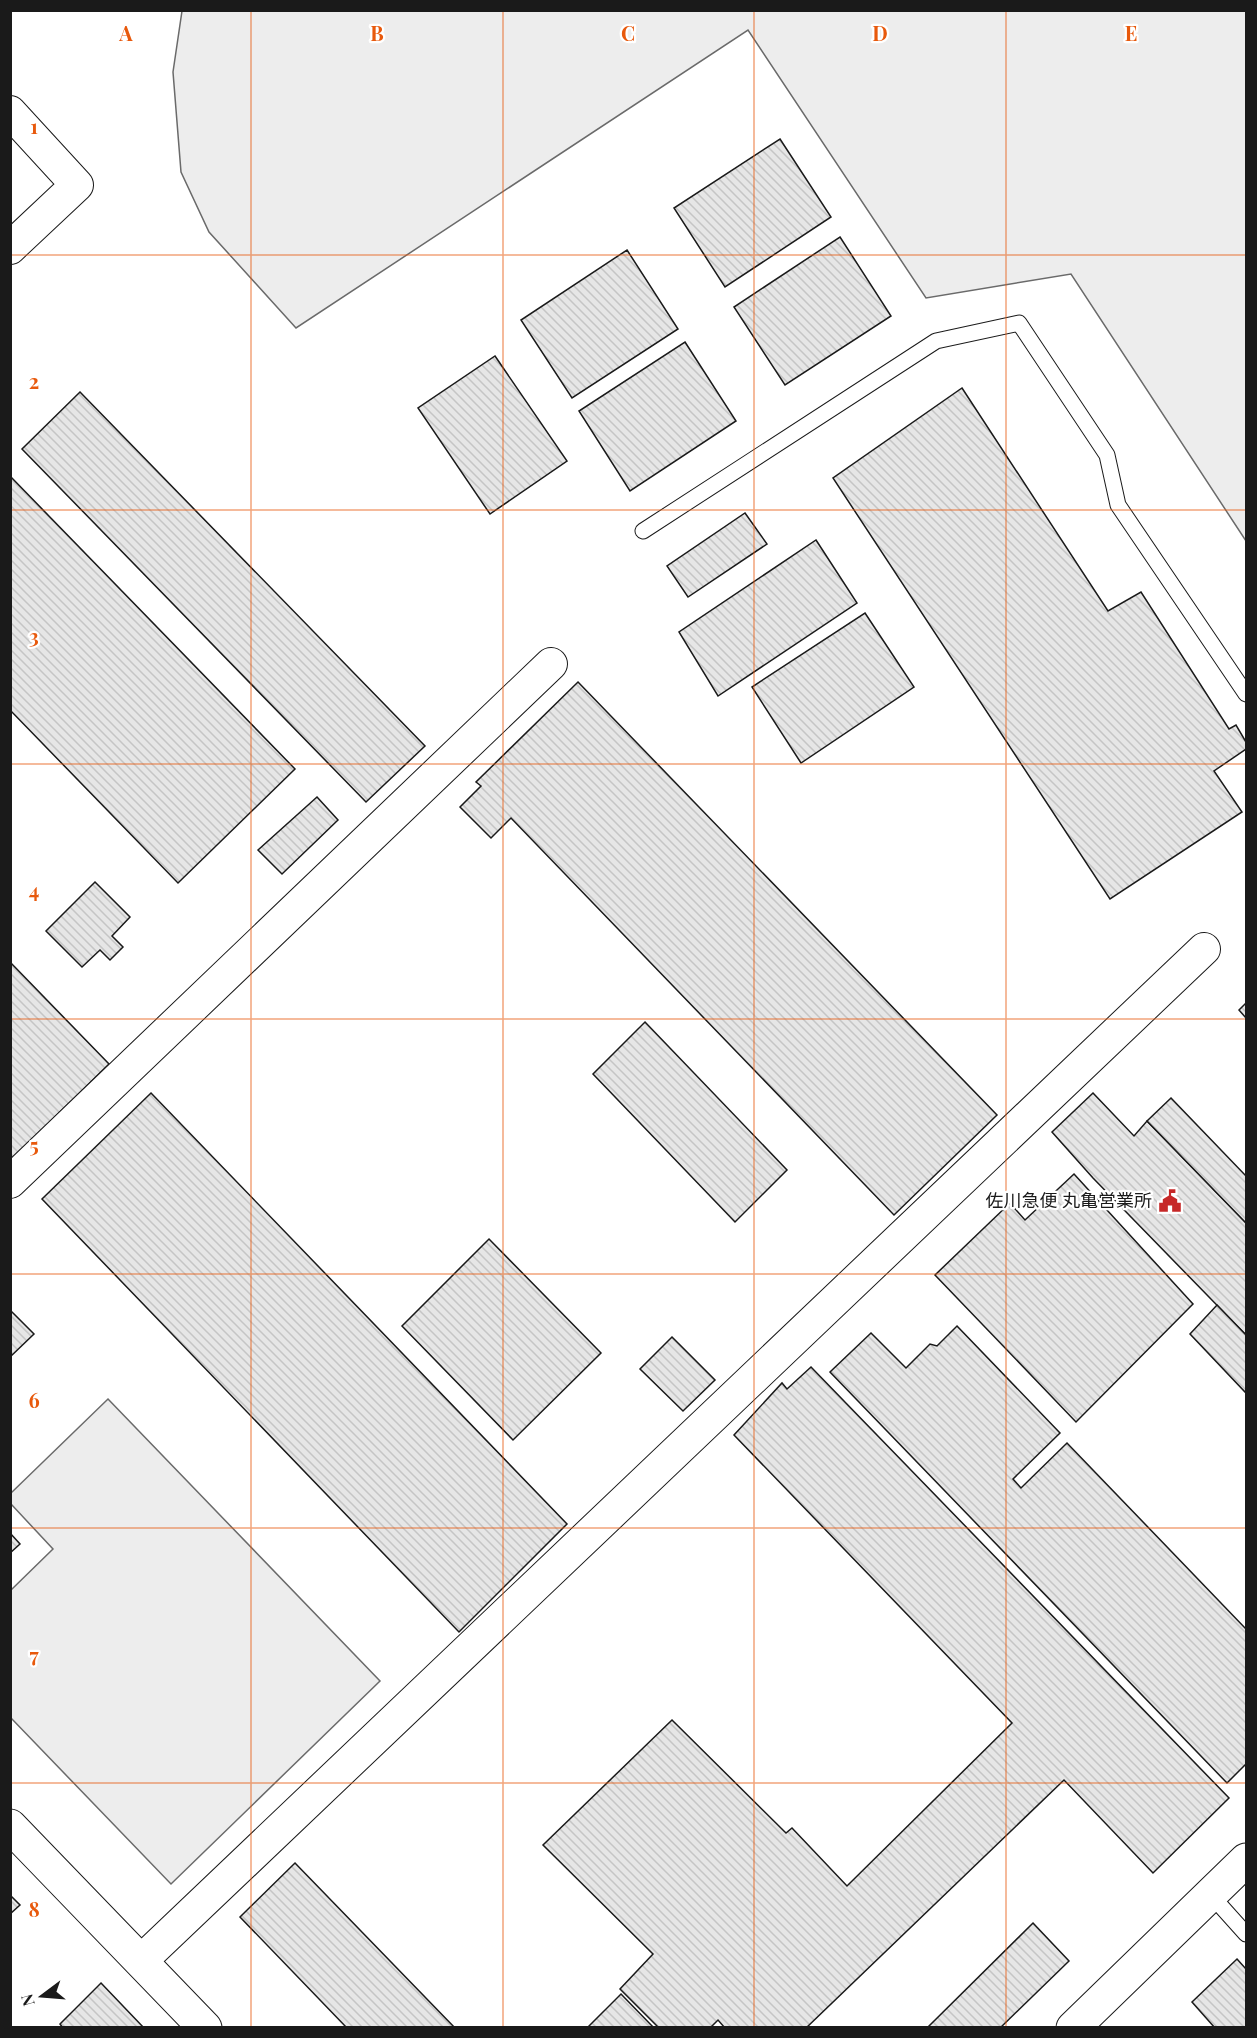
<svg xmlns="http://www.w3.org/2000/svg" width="1257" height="2038" viewBox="0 0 1257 2038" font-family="'Playfair Display','Noto Sans JP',serif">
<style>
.built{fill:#ededed;stroke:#6a6a6a;stroke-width:1.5}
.building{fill:url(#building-back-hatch);stroke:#1a1a1a;stroke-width:1.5}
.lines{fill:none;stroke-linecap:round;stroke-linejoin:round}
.service-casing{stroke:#1a1a1a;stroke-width:17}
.minor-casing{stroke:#1a1a1a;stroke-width:34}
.tertiary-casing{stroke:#1a1a1a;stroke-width:35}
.service{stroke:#fff;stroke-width:15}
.minor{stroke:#fff;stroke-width:32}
.tertiary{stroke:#fff;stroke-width:33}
.grid{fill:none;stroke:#e8590c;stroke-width:1.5;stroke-opacity:0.55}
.labels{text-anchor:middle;stroke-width:4.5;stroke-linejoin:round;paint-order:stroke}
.poi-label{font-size:18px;fill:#1a1a1a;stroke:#fff;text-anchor:end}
.grid-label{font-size:20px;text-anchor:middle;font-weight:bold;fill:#e8590c;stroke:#fff;stroke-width:4.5;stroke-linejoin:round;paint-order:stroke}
</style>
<defs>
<pattern id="building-back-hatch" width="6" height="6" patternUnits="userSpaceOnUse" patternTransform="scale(1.5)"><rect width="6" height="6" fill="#e6e6e6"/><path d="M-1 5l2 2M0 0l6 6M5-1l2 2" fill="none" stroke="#c5c5c5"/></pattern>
</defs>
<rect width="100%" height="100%" fill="#fff"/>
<g class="built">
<polygon points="182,11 1246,11 1246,541 1071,274 926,298 748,30 296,328 209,232 181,172 173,72"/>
<polygon points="108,1399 380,1681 171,1884 11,1718 11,1590 53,1549 11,1504 11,1493"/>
</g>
<g class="building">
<polygon points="780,139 831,217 725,287 674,208"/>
<polygon points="840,237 891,316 785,385 734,307"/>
<polygon points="627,250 678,329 572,398 521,320"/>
<polygon points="685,342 736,421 630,491 579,411"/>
<polygon points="495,356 567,461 490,514 418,408"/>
<polygon points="962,388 1108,611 1141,592 1229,729 1236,725 1246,742 1246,749 1214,771 1242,812 1110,899 833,478"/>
<polygon points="80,392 425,746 366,802 22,449"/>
<polygon points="10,476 295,769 178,883 10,710"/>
<polygon points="745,513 767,544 688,597 667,566"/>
<polygon points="816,540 857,603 718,696 679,632"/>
<polygon points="865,613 914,687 801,763 752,687"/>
<polygon points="578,682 997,1115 894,1215 511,818 491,838 460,807 481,786 476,782"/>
<polygon points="317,797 338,820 282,874 258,850"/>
<polygon points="95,882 130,917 112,936 123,947 110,960 100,950 82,967 46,931"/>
<polygon points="10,962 109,1064 10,1161"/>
<polygon points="1246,1003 1246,1018 1239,1010"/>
<polygon points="645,1022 787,1170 735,1222 593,1074"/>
<polygon points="151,1093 567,1524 459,1632 42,1199"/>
<polygon points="1093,1093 1134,1136 1147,1121 1246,1223 1246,1335 1093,1178 1052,1132"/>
<polygon points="1171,1098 1246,1176 1246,1223 1147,1121"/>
<polygon points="1074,1174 1193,1304 1076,1422 935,1275 1010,1203 1025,1220"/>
<polygon points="489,1239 601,1353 513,1440 402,1326"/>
<polygon points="1217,1305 1246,1335 1246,1393 1190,1334"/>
<polygon points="10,1310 34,1334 10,1357"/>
<polygon points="957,1326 1060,1433 1013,1479 1021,1488 1067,1443 1246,1629 1246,1764 1227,1783 830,1372 871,1333 906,1368 930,1344 937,1346"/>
<polygon points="672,1337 715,1380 683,1411 640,1369"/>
<polygon points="811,1367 1229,1798 1153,1873 1064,1780 806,2028 725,2028 718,2020 710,2028 659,2028 620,1989 653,1954 543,1845 672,1720 786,1833 792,1828 847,1886 1012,1723 734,1435 782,1383 787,1389"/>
<polygon points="10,1533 20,1544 10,1553"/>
<polygon points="295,1863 455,2028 347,2028 240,1917"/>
<polygon points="10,1895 20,1905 10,1914"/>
<polygon points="1033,1923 1069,1961 1000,2028 927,2028"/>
<polygon points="1237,1959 1246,1969 1246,2028 1215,2028 1192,2002"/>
<polygon points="101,1983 144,2028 63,2028 60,2024"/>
<polygon points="621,1994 654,2028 588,2028 588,2027"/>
</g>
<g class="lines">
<g class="service-casing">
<g id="service">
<polyline points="643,531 936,341 1019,323 1107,455 1118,505 1246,694"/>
<polyline points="1211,1895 1246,1934"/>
</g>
</g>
<g class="minor-casing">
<g id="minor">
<polyline points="10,112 77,185 10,248"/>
<polyline points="10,1182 551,664"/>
<polyline points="141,1961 1204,949"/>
</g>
</g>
<g class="tertiary-casing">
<g id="tertiary">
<polyline points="10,1826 205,2028"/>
<polyline points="1073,2028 1246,1860"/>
</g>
</g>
<use href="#service" class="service"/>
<use href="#minor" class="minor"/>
<use href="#tertiary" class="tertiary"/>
</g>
<path class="grid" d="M251 10V2028M503 10V2028M754 10V2028M1006 10V2028M10 255H1246M10 510H1246M10 764H1246M10 1019H1246M10 1274H1246M10 1528H1246M10 1783H1246"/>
<defs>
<g id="civic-bare" transform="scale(1.8)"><path d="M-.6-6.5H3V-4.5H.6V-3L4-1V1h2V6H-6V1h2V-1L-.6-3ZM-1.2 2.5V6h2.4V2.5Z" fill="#c62828" stroke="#fff" stroke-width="2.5" paint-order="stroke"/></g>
</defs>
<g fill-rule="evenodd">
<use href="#civic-bare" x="1170" y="1201"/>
</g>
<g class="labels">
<g class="poi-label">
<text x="1152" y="1207">佐川急便 丸亀営業所</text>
</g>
</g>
<g class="grid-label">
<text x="126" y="41">A</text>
<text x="377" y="41">B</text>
<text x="628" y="41">C</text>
<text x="880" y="41">D</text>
<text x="1131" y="41">E</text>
<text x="34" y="134">1</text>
<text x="34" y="389">2</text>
<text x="34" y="644">3</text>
<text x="34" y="898">4</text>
<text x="34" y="1153">5</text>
<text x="34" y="1408">6</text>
<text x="34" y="1663">7</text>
<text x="34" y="1917">8</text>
</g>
<rect width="1257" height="2038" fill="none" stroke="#1a1a1a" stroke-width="24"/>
<g transform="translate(42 1996) rotate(254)" stroke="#ffffff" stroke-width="4.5" paint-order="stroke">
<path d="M0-4.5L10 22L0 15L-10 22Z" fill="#1a1a1a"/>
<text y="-9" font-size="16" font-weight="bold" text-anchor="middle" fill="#1a1a1a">N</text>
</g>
</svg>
